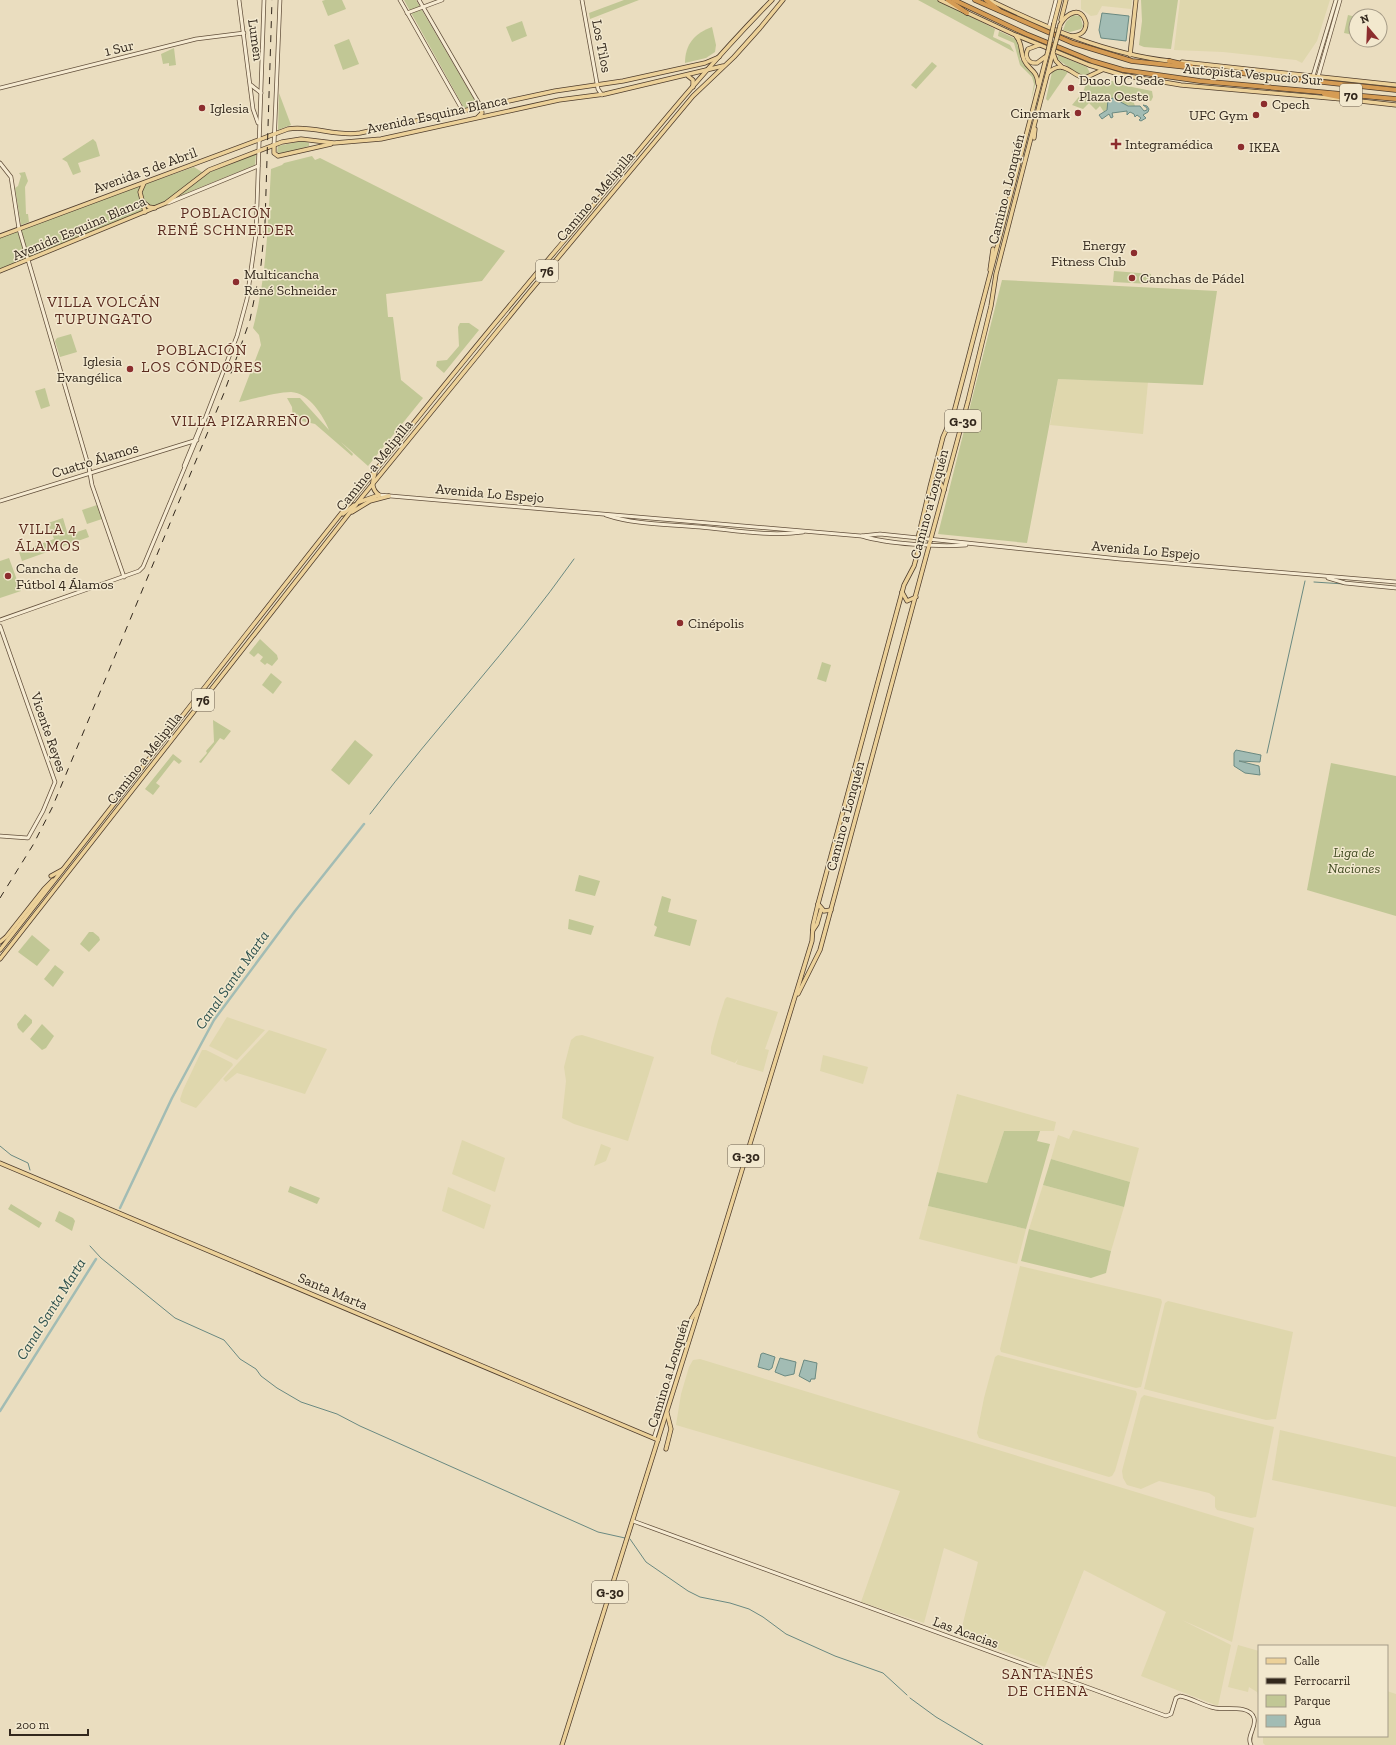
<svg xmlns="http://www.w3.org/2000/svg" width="1396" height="1745" viewBox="0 0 1396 1745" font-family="'Zilla Slab',serif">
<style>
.farmland{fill:#dfd7ad}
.green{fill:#c1c795}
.water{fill:#a2bcb4;stroke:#6a8981}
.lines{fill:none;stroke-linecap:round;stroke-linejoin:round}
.stream{stroke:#6a8981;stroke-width:1}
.canal{stroke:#a2bcb4;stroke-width:2.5}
.secondary-casing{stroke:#63503c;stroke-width:4.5}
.primary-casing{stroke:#4f3d2d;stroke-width:5}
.highway-casing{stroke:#4f3d2d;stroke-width:5.5}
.secondary{stroke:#f6ebd2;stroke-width:3}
.primary{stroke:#ecd199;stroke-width:3.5}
.highway{stroke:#d59c54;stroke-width:4}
.rail{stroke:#32271c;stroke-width:1;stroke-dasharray:7 7;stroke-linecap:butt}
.primary-bridge-casing{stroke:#4f3d2d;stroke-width:5;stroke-linecap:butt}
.primary-bridge{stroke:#ecd199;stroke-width:3.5}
.poi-dot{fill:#8c2d2e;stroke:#f2e8ce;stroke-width:1.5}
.labels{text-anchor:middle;stroke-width:3;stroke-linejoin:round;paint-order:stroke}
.shield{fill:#f2e8ce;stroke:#6c6151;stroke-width:1}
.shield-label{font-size:13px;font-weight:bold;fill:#32271c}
.street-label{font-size:14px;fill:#32271c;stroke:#f2e8ce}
.poi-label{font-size:14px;fill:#32271c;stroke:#f2e8ce;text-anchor:start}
.park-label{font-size:14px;font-style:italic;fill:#434d24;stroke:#f2e8ce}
.neighbourhood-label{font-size:15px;letter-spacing:1px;fill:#5b2b1f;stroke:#f2e8ce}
.water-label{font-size:15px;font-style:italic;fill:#2d514e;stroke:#f2e8ce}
</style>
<rect width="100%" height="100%" fill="#eaddbf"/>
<g class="farmland">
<polygon points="1081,0 1132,0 1131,9 1102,6 1097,15 1091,16 1081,9"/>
<polygon points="1180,0 1330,0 1317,41 1302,63 1296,60 1223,52 1174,50"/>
<polygon points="1058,379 1148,382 1143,434 1050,425"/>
<polygon points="727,997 778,1012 765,1049 769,1050 763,1072 736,1064 738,1059 735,1063 711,1054 711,1047 718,1021 725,999"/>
<polygon points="227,1017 265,1030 237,1060 209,1046"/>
<polygon points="269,1030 327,1049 305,1094 237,1073 226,1082 223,1079"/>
<polygon points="582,1035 654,1057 628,1141 574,1124 562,1118 566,1081 564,1067 571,1040 576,1036"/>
<polygon points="202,1050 206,1050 232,1063 233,1065 196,1108 181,1102 180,1099 183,1090"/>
<polygon points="823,1055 868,1067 863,1084 820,1071"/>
<polygon points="957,1094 1056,1122 1054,1131 1004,1131 987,1183 937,1172"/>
<polygon points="1073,1130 1139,1148 1130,1182 1051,1159 1058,1135 1069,1139"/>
<polygon points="462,1140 505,1158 495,1192 452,1174"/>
<polygon points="601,1144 611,1148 606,1161 594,1166"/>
<polygon points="1043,1185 1124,1207 1111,1251 1029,1229"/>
<polygon points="448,1187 491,1205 484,1229 442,1211"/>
<polygon points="928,1206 1026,1229 1017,1264 919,1239"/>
<polygon points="1020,1266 1161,1299 1162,1302 1141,1387 1136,1388 1001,1352 1000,1349"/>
<polygon points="1168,1301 1293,1332 1276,1419 1266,1420 1144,1389 1165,1303"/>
<polygon points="998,1355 1136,1391 1137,1394 1115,1471 1112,1476 1109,1477 979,1438 977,1433 984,1398 995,1357"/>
<polygon points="700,1359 1254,1528 1232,1642 1182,1620 1231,1645 1218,1706 1141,1676 1166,1612 1084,1570 1045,1667 960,1635 978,1562 944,1548 924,1623 861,1602 900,1491 676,1425 681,1394 689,1367 693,1360"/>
<polygon points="1144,1395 1274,1427 1256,1517 1251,1518 1217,1510 1215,1507 1215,1497 1209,1493 1159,1481 1141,1489 1127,1485 1123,1478 1122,1471 1141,1398"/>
<polygon points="1280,1430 1396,1457 1396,1507 1272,1480"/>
<polygon points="1238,1645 1259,1651 1259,1698 1257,1692 1249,1687 1248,1692 1228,1687"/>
<polygon points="1387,1691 1396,1694 1396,1745 1265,1745 1263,1743 1263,1736 1387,1736"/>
</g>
<g class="green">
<polygon points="325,0 342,0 346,9 328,16 322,1"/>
<polygon points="404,0 416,0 478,106 464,108"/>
<polygon points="624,0 639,0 590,19 589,13"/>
<polygon points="918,0 939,0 995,29 993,37 1010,45 1014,52"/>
<polygon points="1141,0 1178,0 1171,49 1144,47 1139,45 1142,21"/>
<polygon points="1073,15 1080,16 1083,26 1081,29 1070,32 1063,30 1066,22"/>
<polygon points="1348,15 1356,17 1354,35 1344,33"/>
<polygon points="522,21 527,36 512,42 506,27"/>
<path d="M712 27 716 45 715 52 706 58 685 63C685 44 695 33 712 27Z"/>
<polygon points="999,31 1016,39 1021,49 1020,59 1034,74 1035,78 1035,85 1031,101 1034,84 1032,77 1020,65 1014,43 998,36"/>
<polygon points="349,39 359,64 343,70 334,45"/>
<polygon points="174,48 176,65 169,66 169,63 163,64 161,54"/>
<path d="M1058 55 1087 67 1090 73 1083 76C1079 74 1060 62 1057 58Z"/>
<polygon points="932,62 937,66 916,89 911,85"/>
<polygon points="1060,68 1068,72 1048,101 1046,99 1052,72"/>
<polygon points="1093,79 1097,82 1113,81 1117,84 1152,91 1153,97 1151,101 1143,98 1140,100 1136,97 1133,100 1135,106 1125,105 1113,98 1108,100 1108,108 1104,112 1100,106 1096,110 1089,103 1083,109 1072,105 1083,92 1086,84"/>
<polygon points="279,93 291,125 278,130"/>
<polygon points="93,139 96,142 100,156 78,163 81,172 73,175 67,162 62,159"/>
<polygon points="302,141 309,143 309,146 282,154 277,152 278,146"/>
<polygon points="256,154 255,165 0,269 0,238 94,202 194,167 205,174"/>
<path d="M312 156 315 160 320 158 505 251 482 281 386 294 388 317H393L401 380 423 398 368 466 341 442 353 454 352 456 315 424 293 419 292 407 287 398H300L329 430C323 415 309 393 291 392 278 392 253 399 239 402L261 345 259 335 253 328C267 276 268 222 271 169L282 165 284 163Z"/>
<polygon points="25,172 28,181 25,187 26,214 28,214 29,222 21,225 15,188 18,186 21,176 19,173"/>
<polygon points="1114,271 1151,274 1150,284 1113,282"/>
<polygon points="1002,280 1217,291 1203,385 1058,379 1027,543 938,534"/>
<polygon points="460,323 469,323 479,330 444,373 436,366 437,361 447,360 459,346 458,327"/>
<polygon points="71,334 77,352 60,357 55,341 57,338"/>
<polygon points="45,388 50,406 41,409 35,391"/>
<polygon points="97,505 102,519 87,524 82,510"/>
<polygon points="63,518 68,535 86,529 89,537 22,561 19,552 54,539 48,523"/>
<polygon points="9,558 21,591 0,598 0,561"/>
<polygon points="260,639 277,655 278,659 272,666 267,663 265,665 260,661 263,657 258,653 254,657 249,653"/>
<polygon points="822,662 831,665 826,682 817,679"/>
<polygon points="271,673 282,682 273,694 262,685"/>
<polygon points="213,720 231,731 224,740 220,738 201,763 199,762 207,753 206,751 214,742"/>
<polygon points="355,740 373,755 349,785 331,770"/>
<polygon points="173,754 182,761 179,764 174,760 156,783 160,786 153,795 145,789"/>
<polygon points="1331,763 1396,776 1396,916 1307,890"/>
<polygon points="579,875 600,881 595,896 575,891"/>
<polygon points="662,896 671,899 668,912 697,920 690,946 654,936 657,927 654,925"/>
<polygon points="569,919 594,926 591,935 568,929"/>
<polygon points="89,932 93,932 99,937 100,940 89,952 80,944"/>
<polygon points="32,935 50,950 37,966 18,952"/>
<polygon points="55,965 64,972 53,987 44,979"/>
<polygon points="25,1014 32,1020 32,1023 23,1033 18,1028 17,1024"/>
<polygon points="42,1024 54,1036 46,1048 42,1050 30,1039"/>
<polygon points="1004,1131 1040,1131 1037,1141 1050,1144 1026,1229 928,1206 937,1172 987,1183"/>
<polygon points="1051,1159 1130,1182 1124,1207 1043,1185"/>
<polygon points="290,1186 320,1198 317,1204 288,1192"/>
<polygon points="11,1204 42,1223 39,1228 8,1209"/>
<polygon points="59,1211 73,1218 75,1221 72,1231 55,1221"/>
<polygon points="1029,1229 1111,1251 1106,1273 1091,1278 1021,1261"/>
</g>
<g class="water">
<polygon points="1102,13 1129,16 1126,41 1101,38 1099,30"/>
<polygon points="1113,98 1128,106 1140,106 1144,111 1147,110 1147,108 1143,105 1147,106 1149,109 1148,112 1143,115 1146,118 1141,121 1139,120 1141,118 1137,115 1135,117 1134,114 1130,112 1127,115 1127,111 1112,113 1113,117 1111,118 1109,114 1102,119 1099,115 1107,110 1108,100"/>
<polygon points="1236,750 1261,755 1260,762 1239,761 1259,766 1260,775 1245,773 1234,766 1234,753"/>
<polygon points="763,1353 775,1357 772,1368 769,1370 758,1367 761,1354"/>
<polygon points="780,1358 796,1362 794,1374 785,1376 775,1372"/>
<polygon points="804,1360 817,1363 815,1379 811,1379 810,1382 799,1376"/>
</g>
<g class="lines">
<g class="stream">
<polyline points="1314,582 1344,584"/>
<polyline points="1267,753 1305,581"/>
<path d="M370 814C436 727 511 648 574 559"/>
<polyline points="0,1146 11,1155 28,1163 30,1170"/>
<polyline points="90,1246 101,1258 175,1318 224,1340 240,1359 256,1369 261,1376 277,1388 301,1402 337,1414 360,1426 598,1532 625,1538"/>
<polyline points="630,1539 646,1562 688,1591 700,1597 730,1603 749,1609 763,1617 786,1634 835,1656 883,1673 907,1695"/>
<polyline points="910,1698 936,1717 983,1745"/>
</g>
<g class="canal">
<polyline points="120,1208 172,1098 214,1020 295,911 364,824"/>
<polyline points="0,1411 96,1259"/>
</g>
<g class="secondary-casing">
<g id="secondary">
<polyline points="239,0 253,109 258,123"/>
<polyline points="400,0 463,111"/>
<polyline points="419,0 481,107"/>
<polyline points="582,0 598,89 602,95"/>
<polyline points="407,13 442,0"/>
<polyline points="1049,27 1056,0"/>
<polyline points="1313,76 1336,0"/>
<polyline points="1318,77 1340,0"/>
<polyline points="251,85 261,93"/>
<polyline points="0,88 196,39 244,33"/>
<polyline points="274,145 280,0"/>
<polyline points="0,163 11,177 19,229 89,468 92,485 124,577"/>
<polyline points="168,203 258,166"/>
<polyline points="184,466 203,420"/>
<polyline points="379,495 861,536 880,534 1120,559 1396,582"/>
<polyline points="0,501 197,440"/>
<path d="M606 515C636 525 668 524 700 527 733 530 769 537 803 532"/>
<path d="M862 536C887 544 939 547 966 545"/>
<polyline points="1328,578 1345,583 1396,588"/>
<polyline points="0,620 139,571 143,567 205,419 237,336 247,299 256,234 264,0"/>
<polyline points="0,626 55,782 43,811 28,838 0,836"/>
<polyline points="654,1438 692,1318"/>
<path d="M633 1521 1166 1716 1171 1714 1176 1698 1180 1696C1192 1698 1203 1706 1215 1708 1223 1710 1250 1704 1254 1718 1257 1727 1246 1736 1251 1745"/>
</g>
</g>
<g class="primary-casing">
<g id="primary">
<polyline points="940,0 1013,34 1089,65 1122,75 1181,85 1341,99"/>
<path d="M989 0C1047 28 1106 54 1170 61"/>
<polyline points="1061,20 1066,0"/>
<polyline points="1054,23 1060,0"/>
<path d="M1060 25C1066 14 1081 4 1086 23 1086 32 1080 36 1071 36"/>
<path d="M1016 36C1023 44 1020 51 1024 60 1029 71 1037 69 1038 84"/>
<path d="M1039 45 1028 49C1024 56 1028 64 1037 63L1045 57"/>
<polyline points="1053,53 1056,61 1062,67"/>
<polyline points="1130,55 1136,0"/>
<polyline points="1182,62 1396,85"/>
<path d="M1048 73C1065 58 1071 76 1085 78L1102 70"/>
<polyline points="688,76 693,80 693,87"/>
<polyline points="1351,100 1396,105"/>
<polyline points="478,117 482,113 481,107"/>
<polyline points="1034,138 1035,129"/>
<polyline points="274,145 274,153 278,156 331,144"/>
<polyline points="1015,152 1022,148"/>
<polyline points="144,183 140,192 145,212"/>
<polyline points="143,202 149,207 155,208"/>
<path d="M0 236 288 129C312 125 336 137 360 133L555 91 623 81 705 63 719 57"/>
<polyline points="990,270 993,249"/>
<polyline points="0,271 166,203 209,170 282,142 301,139 334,143 381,139 559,100 605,94 723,66"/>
<path d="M375 473C372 482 371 489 379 495"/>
<polyline points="931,486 939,481 944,490"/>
<polyline points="359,502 379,495"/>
<polyline points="352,512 370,501 389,496"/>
<polyline points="343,514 354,505"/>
<polyline points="902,592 907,601 916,597"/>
<polyline points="51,876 62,870"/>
<polyline points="818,904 824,911 831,910"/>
<polyline points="813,930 817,924 821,910"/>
<polyline points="0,942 6,937 44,889 53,880"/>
<path d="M0 950C186 713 368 472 563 242 631 161 697 76 772 0"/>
<polyline points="0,959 362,497 526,296 693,96 734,57 760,28 783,0"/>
<polyline points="798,994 820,950 968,401 991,306 996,274 1053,52"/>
<polyline points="0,1163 658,1440"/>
<polyline points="692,1318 699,1307"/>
<polyline points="666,1449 671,1429 667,1413"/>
<polyline points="562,1745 716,1255 812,941 813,925 818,904 904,585 914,566 919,548 918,538 930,487 943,437 954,412 968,359 1048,51"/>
</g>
</g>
<g class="highway-casing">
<g id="highway">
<polyline points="948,0 967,13"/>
<polyline points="954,0 1026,34 1092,61 1123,70 1200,81 1396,99"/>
<polyline points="975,0 1073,43 1132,61 1396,90"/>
<polyline points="986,0 999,10"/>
<polyline points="1169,61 1191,66"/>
<polyline points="1324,94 1354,100"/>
</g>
</g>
<use href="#secondary" class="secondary"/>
<use href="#primary" class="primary"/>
<use href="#highway" class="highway"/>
<polyline class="rail" points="0,898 33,845 52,808 224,393 250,320 261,265 265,223 272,0"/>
<g class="primary-bridge-casing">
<g id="primary-bridge">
<polyline points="1048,51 1054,23"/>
<polyline points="1053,52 1060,26"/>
</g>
</g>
<use href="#primary-bridge" class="primary-bridge"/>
</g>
<g class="poi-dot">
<circle cx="1071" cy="88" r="4"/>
<circle cx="1264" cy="104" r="4"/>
<circle cx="202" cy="108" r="4"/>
<circle cx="1078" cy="113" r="4"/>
<circle cx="1256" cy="115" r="4"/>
<path d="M1114 138h4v4h4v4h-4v4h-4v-4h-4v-4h4z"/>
<circle cx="1241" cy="147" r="4"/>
<circle cx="1134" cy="253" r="4"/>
<circle cx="1132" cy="278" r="4"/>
<circle cx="236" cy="282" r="4"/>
<circle cx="130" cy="369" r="4"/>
<circle cx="8" cy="576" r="4"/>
<circle cx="680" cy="623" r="4"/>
</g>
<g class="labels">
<g class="shield">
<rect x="1340" y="84" width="22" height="22" rx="3"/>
<rect x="536" y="260" width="22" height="22" rx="3"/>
<rect x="945" y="410" width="36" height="22" rx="3"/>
<rect x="192" y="689" width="22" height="22" rx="3"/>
<rect x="728" y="1145" width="36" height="22" rx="3"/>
<rect x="592" y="1581" width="36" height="22" rx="3"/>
</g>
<g class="shield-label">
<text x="1351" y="100">70</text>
<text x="547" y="276">76</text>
<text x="963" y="426">G-30</text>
<text x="203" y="705">76</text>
<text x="746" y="1161">G-30</text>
<text x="610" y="1597">G-30</text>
</g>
<g class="street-label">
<text transform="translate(256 40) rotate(82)" y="5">Lumen</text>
<text transform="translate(602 46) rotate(79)" y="5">Los Tilos</text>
<text transform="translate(119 48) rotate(-13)" y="5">1 Sur</text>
<text transform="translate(1253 74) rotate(5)" y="5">Autopista Vespucio Sur</text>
<text transform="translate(437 114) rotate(-12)" y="5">Avenida Esquina Blanca</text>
<text transform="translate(145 170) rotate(-20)" y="5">Avenida 5 de Abril</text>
<text transform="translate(1006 189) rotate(-76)" y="5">Camino a Lonquén</text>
<text transform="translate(595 196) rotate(-50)" y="5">Camino a Melipilla</text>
<text transform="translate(79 228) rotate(-23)" y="5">Avenida Esquina Blanca</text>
<text transform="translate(95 460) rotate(-17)" y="5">Cuatro Álamos</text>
<text transform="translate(374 465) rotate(-51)" y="5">Camino a Melipilla</text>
<text transform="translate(490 493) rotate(5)" y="5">Avenida Lo Espejo</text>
<text transform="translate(929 504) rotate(-75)" y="5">Camino a Lonquén</text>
<text transform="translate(1146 550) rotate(5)" y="5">Avenida Lo Espejo</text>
<text transform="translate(49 732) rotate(71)" y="5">Vicente Reyes</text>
<text transform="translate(144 758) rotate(-52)" y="5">Camino a Melipilla</text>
<text transform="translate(845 816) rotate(-75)" y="5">Camino a Lonquén</text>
<text transform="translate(333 1291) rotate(23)" y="5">Santa Marta</text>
<text transform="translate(668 1373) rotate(-73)" y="5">Camino a Lonquén</text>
<text transform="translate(966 1632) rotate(20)" y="5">Las Acacias</text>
</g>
<g class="poi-label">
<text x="1079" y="85">Duoc UC Sede<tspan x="1079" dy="16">Plaza Oeste</tspan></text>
<text x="1272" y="109">Cpech</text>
<text x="210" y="113">Iglesia</text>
<text x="1070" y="118" text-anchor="end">Cinemark</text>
<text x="1248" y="120" text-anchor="end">UFC Gym</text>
<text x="1125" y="149">Integramédica</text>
<text x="1249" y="152">IKEA</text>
<text x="1126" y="250" text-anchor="end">Energy<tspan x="1126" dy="16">Fitness Club</tspan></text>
<text x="244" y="279">Multicancha<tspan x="244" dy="16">René Schneider</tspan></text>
<text x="1140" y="283">Canchas de Pádel</text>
<text x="122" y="366" text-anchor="end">Iglesia<tspan x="122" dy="16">Evangélica</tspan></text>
<text x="16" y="573">Cancha de<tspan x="16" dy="16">Fútbol 4 Álamos</tspan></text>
<text x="688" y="628">Cinépolis</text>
</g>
<g class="park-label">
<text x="1354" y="857">Liga de<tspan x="1354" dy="16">Naciones</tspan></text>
</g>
<g class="neighbourhood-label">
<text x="226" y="218">POBLACIÓN<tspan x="226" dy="17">RENÉ SCHNEIDER</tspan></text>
<text x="104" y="307">VILLA VOLCÁN<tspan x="104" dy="17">TUPUNGATO</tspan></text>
<text x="202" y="355">POBLACIÓN<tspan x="202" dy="17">LOS CÓNDORES</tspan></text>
<text x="241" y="426">VILLA PIZARREÑO</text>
<text x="48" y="534">VILLA 4<tspan x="48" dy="17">ÁLAMOS</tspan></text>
<text x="1048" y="1679">SANTA INÉS<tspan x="1048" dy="17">DE CHENA</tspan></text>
</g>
<g class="water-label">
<text transform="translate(232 980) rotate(-55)" y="5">Canal Santa Marta</text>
<text transform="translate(51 1309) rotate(-58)" y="5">Canal Santa Marta</text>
</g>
</g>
<rect x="1258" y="1645" width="130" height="92" fill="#f2e8ce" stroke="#a59b87"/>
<rect x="1266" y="1658" width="20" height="6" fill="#ecd199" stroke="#a59b87"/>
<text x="1294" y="1665" font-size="12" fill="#32271c">Calle</text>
<rect x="1266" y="1678" width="20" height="6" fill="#32271c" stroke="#a59b87"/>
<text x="1294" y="1685" font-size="12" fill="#32271c">Ferrocarril</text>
<rect x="1266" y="1695" width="20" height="12" fill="#c1c795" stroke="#a59b87"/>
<text x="1294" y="1705" font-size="12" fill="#32271c">Parque</text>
<rect x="1266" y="1715" width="20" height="12" fill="#a2bcb4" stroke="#a59b87"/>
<text x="1294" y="1725" font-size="12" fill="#32271c">Agua</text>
<g transform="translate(1368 28) rotate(341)"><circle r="19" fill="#f2e8ce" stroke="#a59b87"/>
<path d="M0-3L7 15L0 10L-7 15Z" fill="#8c2d2e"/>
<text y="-6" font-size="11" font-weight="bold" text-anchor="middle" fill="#32271c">N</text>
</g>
<path d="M10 1729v6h78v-6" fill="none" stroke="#32271c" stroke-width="2"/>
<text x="16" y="1729" font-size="12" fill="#32271c" stroke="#f2e8ce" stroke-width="3" paint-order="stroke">200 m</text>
</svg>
